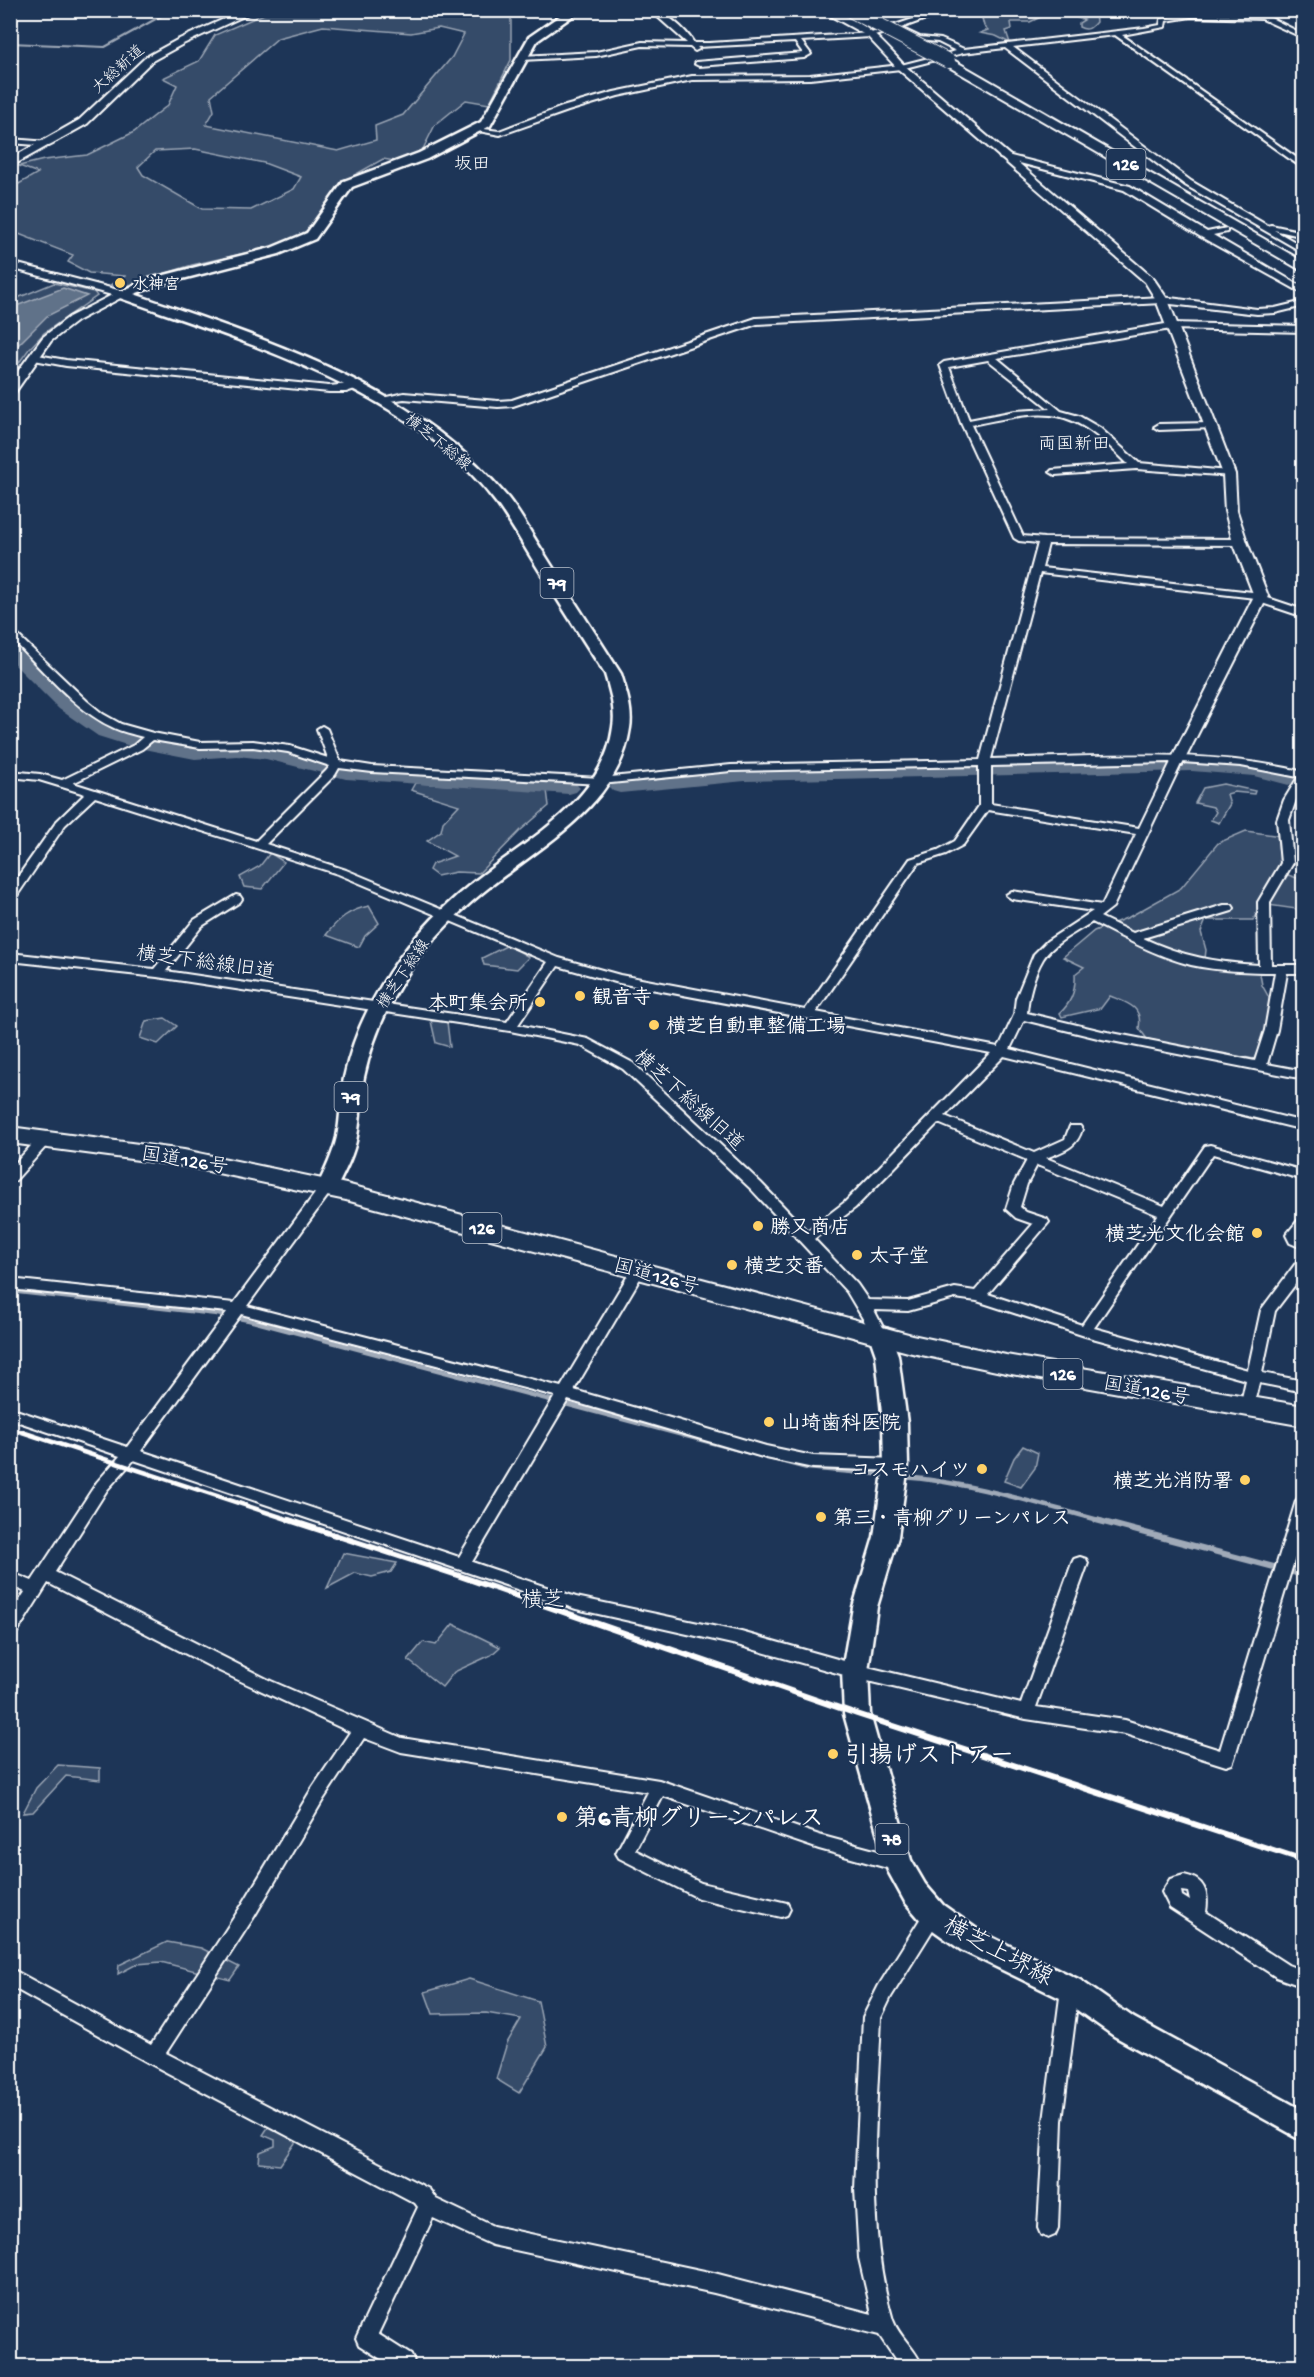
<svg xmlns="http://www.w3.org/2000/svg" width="1314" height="2377" viewBox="0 0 1314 2377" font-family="'Gochi Hand','Klee One',sans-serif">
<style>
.green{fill:#364b69;stroke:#9aa5b4;stroke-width:1.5;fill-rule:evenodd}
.water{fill:#617289;stroke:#a0aab8;stroke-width:1.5}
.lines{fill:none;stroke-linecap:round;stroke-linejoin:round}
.stream-far2{stroke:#a0aab8;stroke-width:2}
.stream-far1{stroke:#a0aab8;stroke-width:4.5}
.stream{stroke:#a0aab8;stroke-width:6}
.river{fill:#617289;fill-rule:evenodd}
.street-casing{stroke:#fff;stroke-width:4}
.secondary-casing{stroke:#fff;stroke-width:4}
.primary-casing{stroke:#fff;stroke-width:5}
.highway-casing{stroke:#fff;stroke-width:4}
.street{fill:#1d3557;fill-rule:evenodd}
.secondary{fill:#1d3557;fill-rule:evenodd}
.primary{fill:#1d3557;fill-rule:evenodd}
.highway{fill:#1d3557;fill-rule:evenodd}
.rail-far1{stroke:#fff;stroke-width:4.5}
.rail{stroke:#fff;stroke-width:6}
.highway-bridge-casing{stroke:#fff;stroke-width:16;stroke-linecap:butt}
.highway-bridge{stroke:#1d3557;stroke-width:14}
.poi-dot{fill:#ffd166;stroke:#1d3557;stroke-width:2}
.labels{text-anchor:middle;stroke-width:4.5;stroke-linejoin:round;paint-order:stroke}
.far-street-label{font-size:16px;fill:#fff;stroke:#1d3557}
.far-poi-label{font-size:16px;font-weight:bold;fill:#fff;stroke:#1d3557;text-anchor:start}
.far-quarter-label{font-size:18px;fill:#fff;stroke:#1d3557}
.shield{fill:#1d3557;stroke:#bbc2cd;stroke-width:1.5}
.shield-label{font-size:18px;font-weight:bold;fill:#fff}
.street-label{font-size:20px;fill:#fff;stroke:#1d3557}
.poi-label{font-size:20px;font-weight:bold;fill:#fff;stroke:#1d3557;text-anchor:start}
.quarter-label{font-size:22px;fill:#fff;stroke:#1d3557}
.near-poi-label{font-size:24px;font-weight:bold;fill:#fff;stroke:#1d3557;text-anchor:start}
.near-street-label{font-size:24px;fill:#fff;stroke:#1d3557}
</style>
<rect width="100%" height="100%" fill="#1d3557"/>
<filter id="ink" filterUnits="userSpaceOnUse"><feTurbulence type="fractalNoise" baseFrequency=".0167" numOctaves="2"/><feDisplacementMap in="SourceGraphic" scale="12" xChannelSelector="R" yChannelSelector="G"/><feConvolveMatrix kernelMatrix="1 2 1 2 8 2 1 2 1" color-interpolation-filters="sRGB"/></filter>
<g filter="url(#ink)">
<g class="green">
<path d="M271 11H514L511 13V60L489 104 466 100 435 125 422 151 395 161 383 159 342 182 313 227 285 244 192 265 123 287 110 285 125 276 89 273 68 262 73 255 11 231 10 189 38 173 19 166 44 160 87 155 134 132 168 105 177 85 163 78 199 61 215 35ZM323 26 411 33 439 28 464 34 452 57 403 115 375 126 376 140 338 151 206 125 214 111 211 96 278 38ZM195 149 264 163 301 177 294 189 251 210 202 209 143 175 138 167 155 151Z"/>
<path d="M1124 11V12C1114 12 1103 9 1095 14L1096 22C1090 29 1087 31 1079 27V23L1084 20 1075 17 1074 13 1047 14 1030 22H1011L1012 29 1006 31 1010 43 996 36 980 33 988 30 984 26 982 18 1009 11Z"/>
<polygon points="54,283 94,292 97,296 44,333 29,349 10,375 10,301"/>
<polygon points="415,783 547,790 549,806 521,830 479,873 456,872 437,876 429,870 432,864 455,856 427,841 441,831 443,822 459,805 411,790"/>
<polygon points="1223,784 1255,791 1254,794 1234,792 1227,794 1230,804 1219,823 1211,820 1216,812 1213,807 1195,803 1203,788"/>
<path d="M1246 831 1288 837V875L1303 880V910L1261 904 1253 920H1206L1201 932 1206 950 1204 967 1259 969 1262 985 1272 1003 1264 1036 1254 1059 1147 1039 1139 1028C1143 1006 1127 1003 1110 996L1101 1008 1062 1017 1060 1013C1071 1003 1076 989 1075 974L1084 967 1063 957 1094 931 1129 917 1181 888 1218 843Z"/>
<polygon points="270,853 284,862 262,889 244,887 240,877 260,866"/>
<path d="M369 906 379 923 365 936 359 947 326 935C338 919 349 910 369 906Z"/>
<polygon points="508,945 529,957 517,969 484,965 482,958"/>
<polygon points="165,1018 177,1026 158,1044 140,1038 146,1021"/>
<polygon points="431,1021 447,1022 450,1047 436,1043"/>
<polygon points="1023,1446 1038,1453 1035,1468 1021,1487 1004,1481 1014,1458"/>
<polygon points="343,1553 397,1563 391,1572 372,1577 355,1573 327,1588"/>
<polygon points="453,1624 500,1647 491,1655 454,1672 442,1687 408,1660 423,1642 436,1645"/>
<polygon points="58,1765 100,1768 100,1780 66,1776 33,1812 23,1813 36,1788"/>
<polygon points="167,1942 201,1948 239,1967 230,1980 161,1962 137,1964 118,1974 119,1965"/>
<polygon points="469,1979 538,2001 547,2047 519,2093 496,2079 507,2043 521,2019 486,2013 433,2014 425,1992"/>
<polygon points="269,2126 297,2140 280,2165 259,2163 260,2152 275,2146 275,2140 263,2135"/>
</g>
<polygon class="water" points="63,288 87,296 47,316 11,352 11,308"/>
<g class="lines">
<polyline class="stream-far2" points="10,43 105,47 172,10"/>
<g class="stream-far1">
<polyline points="10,1291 217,1314 249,1320 807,1468 886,1475"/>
<path d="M901 1477C966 1481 1038 1504 1102 1521"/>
</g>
<polyline class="stream" points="1096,1520 1304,1575"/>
<g class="river">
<polygon points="10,642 17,644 73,701 112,728 137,736 195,747 237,744 266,747 346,767 569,782 576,784 580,788 576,792 569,794 346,779 266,759 237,756 195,759 133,747 98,736 59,709 10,660"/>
<polygon points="1192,759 1255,764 1304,776 1304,789 1254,776 1192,771 745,781 620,793 613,791 609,787 613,783 620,781 745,769"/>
</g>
<g class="street-casing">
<g id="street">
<path d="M650 10C665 10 686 30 694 43H709L871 33 922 16 969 10H994L923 20 901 28 920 37 941 39 964 49 1144 28 1160 25 1161 19 1191 13 1262 15 1271 10H1281L1269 17 1303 34V36H1299L1262 19 1191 17 1166 21 1165 27 1122 35 1304 163V169L1115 35 1013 47 1191 181 1268 226 1271 225 1304 232V237L1274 230 1304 247V253L1185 185 1005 48 963 53 901 69 810 79 692 80 618 96 568 111 500 135 473 130 477 128 499 131 562 107 614 92 692 76 810 75 901 65 956 51 938 42 917 40 895 30 871 37 801 41 811 54 804 58 699 66 695 64 696 62 803 53 795 42 697 47 699 49 695 51 690 47 642 46 596 56 522 60 518 58 522 56 596 52 642 42 687 43Z"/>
<polygon points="10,139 49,142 53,144 49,146 10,143"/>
<polygon points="1003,154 1130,186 1207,232 1227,228 1227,232 1213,235 1304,288 1304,294 1201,237 1124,190 1000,158 999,156"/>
<polygon points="1162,297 1257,309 1275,308 1304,301 1304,306 1275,313 1257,314 1162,303 757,324 513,406 498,407 404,399 383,402 378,399 404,393 498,401 512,400 756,318"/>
<path d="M1171 323 1304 326V332L1171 329 997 358 1061 411 1079 416 1100 428 1139 463 1229 471 1232 472V476L1136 469 1055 475 1050 472 1052 470 1128 464C1068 404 1051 409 971 425L1023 536 1044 538 1240 539 1245 542 1240 545 1048 544 1042 568 1261 593 1265 594V597L1304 610V617L1256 601 1255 598 1040 573 991 759C1095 757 1201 747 1304 772V787L1296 800 1289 820 1293 863 1270 902 1271 965H1304V973H1287L1277 1030 1267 1064 1304 1071V1079L1102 1039 1024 1020 1010 1049 1304 1122V1130L1004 1056 945 1116 1034 1153 1065 1139 1070 1126H1080L1082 1129C1077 1148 1063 1151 1046 1158L1164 1206 1205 1146 1210 1145 1304 1171V1180L1213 1154 1094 1328 1248 1370 1261 1310 1299 1259 1304 1257V1273L1275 1311 1262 1373 1304 1381V1392L1259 1383 1252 1411H1242L1240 1407 1246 1380 1085 1336 977 1301 955 1298 908 1311 874 1310 887 1335 885 1339H875L847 1292 751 1189 623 1069 580 1045 510 1031 157 977 10 961V953L154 969 194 920 236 895 240 896 242 899 240 902 202 926 166 971 507 1022 548 962 338 874 95 797 65 825 14 900H10V888L57 821 85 794 39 780 10 777V771L40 774 62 780 134 745 143 737C133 734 121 732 112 727 76 711 39 666 10 637V628L87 701 103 714 121 724 153 733 200 742 253 741 290 746 328 758 317 729 322 726 327 729 340 761 372 766 601 778 731 765 980 760 1038 543 1019 541 1014 538 961 423 940 365 944 362ZM988 360 1050 409 1015 411 969 420 949 367ZM153 740 200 748 253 747 288 752 330 766 326 771 256 841 73 783 142 749ZM1171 762 1139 828 991 804V766ZM1182 762 1241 766 1298 777 1284 800 1277 820 1281 863 1258 902 1259 965C1217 963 1181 956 1143 938L1232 911 1234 908 1232 905H1224L1133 933 1100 917 1113 907ZM979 766V806L955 841 938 850 910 859 805 1010 620 975 559 958 346 870 266 844 335 775 339 768 372 772 601 784 731 771ZM988 810 1136 834 1102 905 1012 891 1006 895 1012 899 1093 911 1047 941 1034 954 1016 998 1014 1015 1001 1043 998 1047 816 1012 918 863 946 854 963 845ZM1092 922C1124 938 1156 956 1191 965 1219 971 1247 972 1275 972L1265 1030 1255 1061 1102 1031 1027 1013C1028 996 1034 974 1043 959 1053 943 1077 932 1092 922ZM558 966 619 983 991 1053 845 1202 807 1231 761 1183 633 1063 588 1039 518 1025ZM938 1123 1027 1160 1014 1184 1006 1209 1016 1218 1033 1224 975 1291 955 1288 908 1301 868 1300 857 1284 814 1239 855 1208ZM1037 1165 1158 1215 1082 1325 988 1294 1049 1222 1047 1219 1026 1212 1020 1207 1027 1184Z"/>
<polygon points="32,354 66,360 329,386 360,383 364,386 346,392 329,392 66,366 29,359 28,357"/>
<polygon points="1210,423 1215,426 1213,428 1159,430 1154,427 1159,424"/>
<polygon points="44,1136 49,1137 51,1140 49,1143 15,1181 10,1182 10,1169 39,1137"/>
<path d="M327 1182 334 1187 332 1190 247 1306 561 1387 633 1267 638 1265 645 1270 574 1390 766 1446 813 1456 896 1459 901 1461 904 1465 901 1469 896 1471 813 1468 766 1458 568 1400 472 1562 576 1597 741 1632 855 1664 1021 1704 1072 1563 1074 1559 1080 1557 1086 1559 1088 1563 1036 1707 1125 1720 1220 1750 1296 1501 1299 1497 1304 1495V1528L1234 1759 1232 1764 1226 1766 1125 1734 1026 1719 855 1678 741 1646 576 1609 134 1460 107 1490 55 1572 271 1681 402 1738 659 1780 819 1835 904 1858 907 1863 904 1868 898 1871 819 1849 663 1796 635 1850 701 1883 787 1903 790 1909 787 1915 781 1917 698 1898 619 1858 616 1853 648 1792 401 1752 364 1738 323 1800 254 1917 166 2053 429 2189 436 2199 493 2226 714 2273 872 2314 859 2258 855 2189 863 2017 879 1985 927 1908 933 1906 939 1908 942 1914 939 1920 891 1997 881 2018C877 2118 864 2223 893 2320 899 2337 916 2349 922 2366H900L879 2335 714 2293 492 2245 433 2218 378 2334 411 2355 414 2362 412 2366H392L359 2345 356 2338 418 2207 415 2203 147 2062 10 1986V1968L151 2045 242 1905 311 1790 350 1732 215 1669 48 1583 16 1634 10 1635V1615L25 1592 10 1585V1572L32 1581 97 1482 120 1456 10 1419V1408L127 1447 227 1312 10 1289V1279L234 1303 322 1184ZM241 1314 555 1396 459 1557 141 1451Z"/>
<polygon points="1304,1217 1304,1232 1300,1236 1304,1238 1304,1249 1290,1243 1286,1235 1299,1219"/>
<path d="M1184 1875C1205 1879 1209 1893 1206 1912L1288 1965 1304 1971V1987L1276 1977 1170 1908 1162 1892 1170 1879ZM1181 1891 1188 1892 1190 1901 1182 1896Z"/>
<polygon points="1070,1981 1076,1983 1079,1989 1062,2121 1058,2228 1055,2235 1048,2238 1041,2235 1038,2228 1044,2121 1061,1989 1064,1983"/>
</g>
</g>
<g class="secondary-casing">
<g id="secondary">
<polygon points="244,10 257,10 183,44 152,61 87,124 10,167 10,159 79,120 146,57 177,40"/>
<path d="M820 10C855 10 882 41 904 65L1153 278 1168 300 1235 474 1237 511 1247 542 1268 596 1182 765H1172L1170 762 1254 596 1233 542 1225 511 1223 474 1156 300 1145 282 898 69 867 36Z"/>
<polygon points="10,262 126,292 128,294 77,321 51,341 14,394 10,394 10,382 43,337 69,317 112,295 10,268"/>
</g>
</g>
<g class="primary-casing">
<g id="primary">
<path d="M568 10H581L537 41 490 126 427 159 352 187 315 239 279 254 159 285 134 294C269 341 414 384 508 498 522 516 533 537 545 555 570 595 596 634 621 674 626 691 633 710 630 728 619 807 538 847 482 893 454 916 428 943 408 973 387 1005 372 1040 364 1077 360 1097 361 1117 357 1136 354 1154 345 1171 337 1187L334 1192 327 1194 320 1192 317 1187C325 1171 333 1154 337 1137 341 1117 340 1097 344 1078 351 1045 364 1014 381 986 404 947 435 913 471 884 524 841 603 803 613 727 616 710 610 691 605 674 580 636 556 597 532 559 521 541 510 522 498 505 413 390 247 343 117 297L115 294 149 279 271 248 307 233 344 181 419 153 481 122 529 37Z"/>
<polygon points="880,1327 888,1329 898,1355 907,1423 908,1465 898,1537 877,1607 868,1671 870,1714 911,1860 925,1884 943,1905 981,1932 1080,1980 1134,2018 1304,2111 1304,2141 1114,2036 1060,1998 961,1950 923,1923 905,1902 888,1871 844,1714 842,1671 853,1607 874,1537 884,1465 883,1423 876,1355 869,1335 872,1329"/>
</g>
</g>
<g class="highway-casing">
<g id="highway">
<polygon points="948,57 1304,262 1304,272 944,64 942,61 944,58"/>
<polygon points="10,1127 184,1150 346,1184 912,1335 1006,1355 1304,1406 1304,1426 1006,1373 912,1353 346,1200 184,1166 10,1143"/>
</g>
</g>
<use href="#street" class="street"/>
<use href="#secondary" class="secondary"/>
<use href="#primary" class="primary"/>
<use href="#highway" class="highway"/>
<polyline class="rail-far1" points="10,1428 293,1521"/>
<polyline class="rail" points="289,1520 457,1575 857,1714 1304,1860"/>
<g class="highway-bridge-casing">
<polyline id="highway-bridge" points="850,10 948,61"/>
</g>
<use href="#highway-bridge" class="highway-bridge"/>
</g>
</g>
<g class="poi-dot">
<circle cx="120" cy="283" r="6"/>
<circle cx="580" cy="996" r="6"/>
<circle cx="540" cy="1002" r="6"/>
<circle cx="654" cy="1025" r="6"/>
<circle cx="758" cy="1226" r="6"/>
<circle cx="1257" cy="1233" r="6"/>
<circle cx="857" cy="1255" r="6"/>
<circle cx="732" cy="1265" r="6"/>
<circle cx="769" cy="1422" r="6"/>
<circle cx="982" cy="1469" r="6"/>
<circle cx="1245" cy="1480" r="6"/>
<circle cx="821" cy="1517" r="6"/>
<circle cx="833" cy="1754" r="6"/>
<circle cx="562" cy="1817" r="6"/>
</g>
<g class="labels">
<g class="far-street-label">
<text transform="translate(117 68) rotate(-42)" y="6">大総新道</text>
<text transform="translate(439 441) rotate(39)" y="6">横芝下総線</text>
<text transform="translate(402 973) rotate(-56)" y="6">横芝下総線</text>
</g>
<g class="far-poi-label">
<text x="132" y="289">水神宮</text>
</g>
<g class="far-quarter-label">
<text x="472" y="169">坂田</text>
<text x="1074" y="449">両国新田</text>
</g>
<g class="shield">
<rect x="1106.5" y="149" width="39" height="30" rx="4.5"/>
<rect x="540.5" y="568" width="33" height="30" rx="4.5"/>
<rect x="334.5" y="1082" width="33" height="30" rx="4.5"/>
<rect x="462.5" y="1213" width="39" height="30" rx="4.5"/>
<rect x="1043.5" y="1359" width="39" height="30" rx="4.5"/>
<rect x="875.5" y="1824" width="33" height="30" rx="4.5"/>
</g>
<g class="shield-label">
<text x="1126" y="170">126</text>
<text x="557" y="589">79</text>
<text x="351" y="1103">79</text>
<text x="482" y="1234">126</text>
<text x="1063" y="1380">126</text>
<text x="892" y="1845">78</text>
</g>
<g class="street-label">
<text transform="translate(206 961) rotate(8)" y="7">横芝下総線旧道</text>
<text transform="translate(690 1099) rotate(42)" y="7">横芝下総線旧道</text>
<text transform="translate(185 1159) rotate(9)" y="7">国道126号</text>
<text transform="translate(657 1275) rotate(15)" y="7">国道126号</text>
<text transform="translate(1147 1389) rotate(10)" y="7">国道126号</text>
</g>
<g class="poi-label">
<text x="592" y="1003">観音寺</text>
<text x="528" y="1009" text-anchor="end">本町集会所</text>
<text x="666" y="1032">横芝自動車整備工場</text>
<text x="770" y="1233">勝又商店</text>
<text x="1245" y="1240" text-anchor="end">横芝光文化会館</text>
<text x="869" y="1262">太子堂</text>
<text x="744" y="1272">横芝交番</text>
<text x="781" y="1429">山埼歯科医院</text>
<text x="970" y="1476" text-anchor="end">コスモハイツ</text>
<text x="1233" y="1487" text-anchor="end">横芝光消防署</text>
<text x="833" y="1524">第三・青柳グリーンパレス</text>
</g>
<g class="quarter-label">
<text x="543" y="1606">横芝</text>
</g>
<g class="near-poi-label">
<text x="845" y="1762">引揚げストアー</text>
<text x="574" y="1825">第6青柳グリーンパレス</text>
</g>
<g class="near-street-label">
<text transform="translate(999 1950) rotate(28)" y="8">横芝上堺線</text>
</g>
</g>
<rect width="1314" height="2377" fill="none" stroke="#1d3557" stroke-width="36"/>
<rect x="18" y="18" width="1278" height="2341" fill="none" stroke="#fff" stroke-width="2" filter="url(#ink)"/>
</svg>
